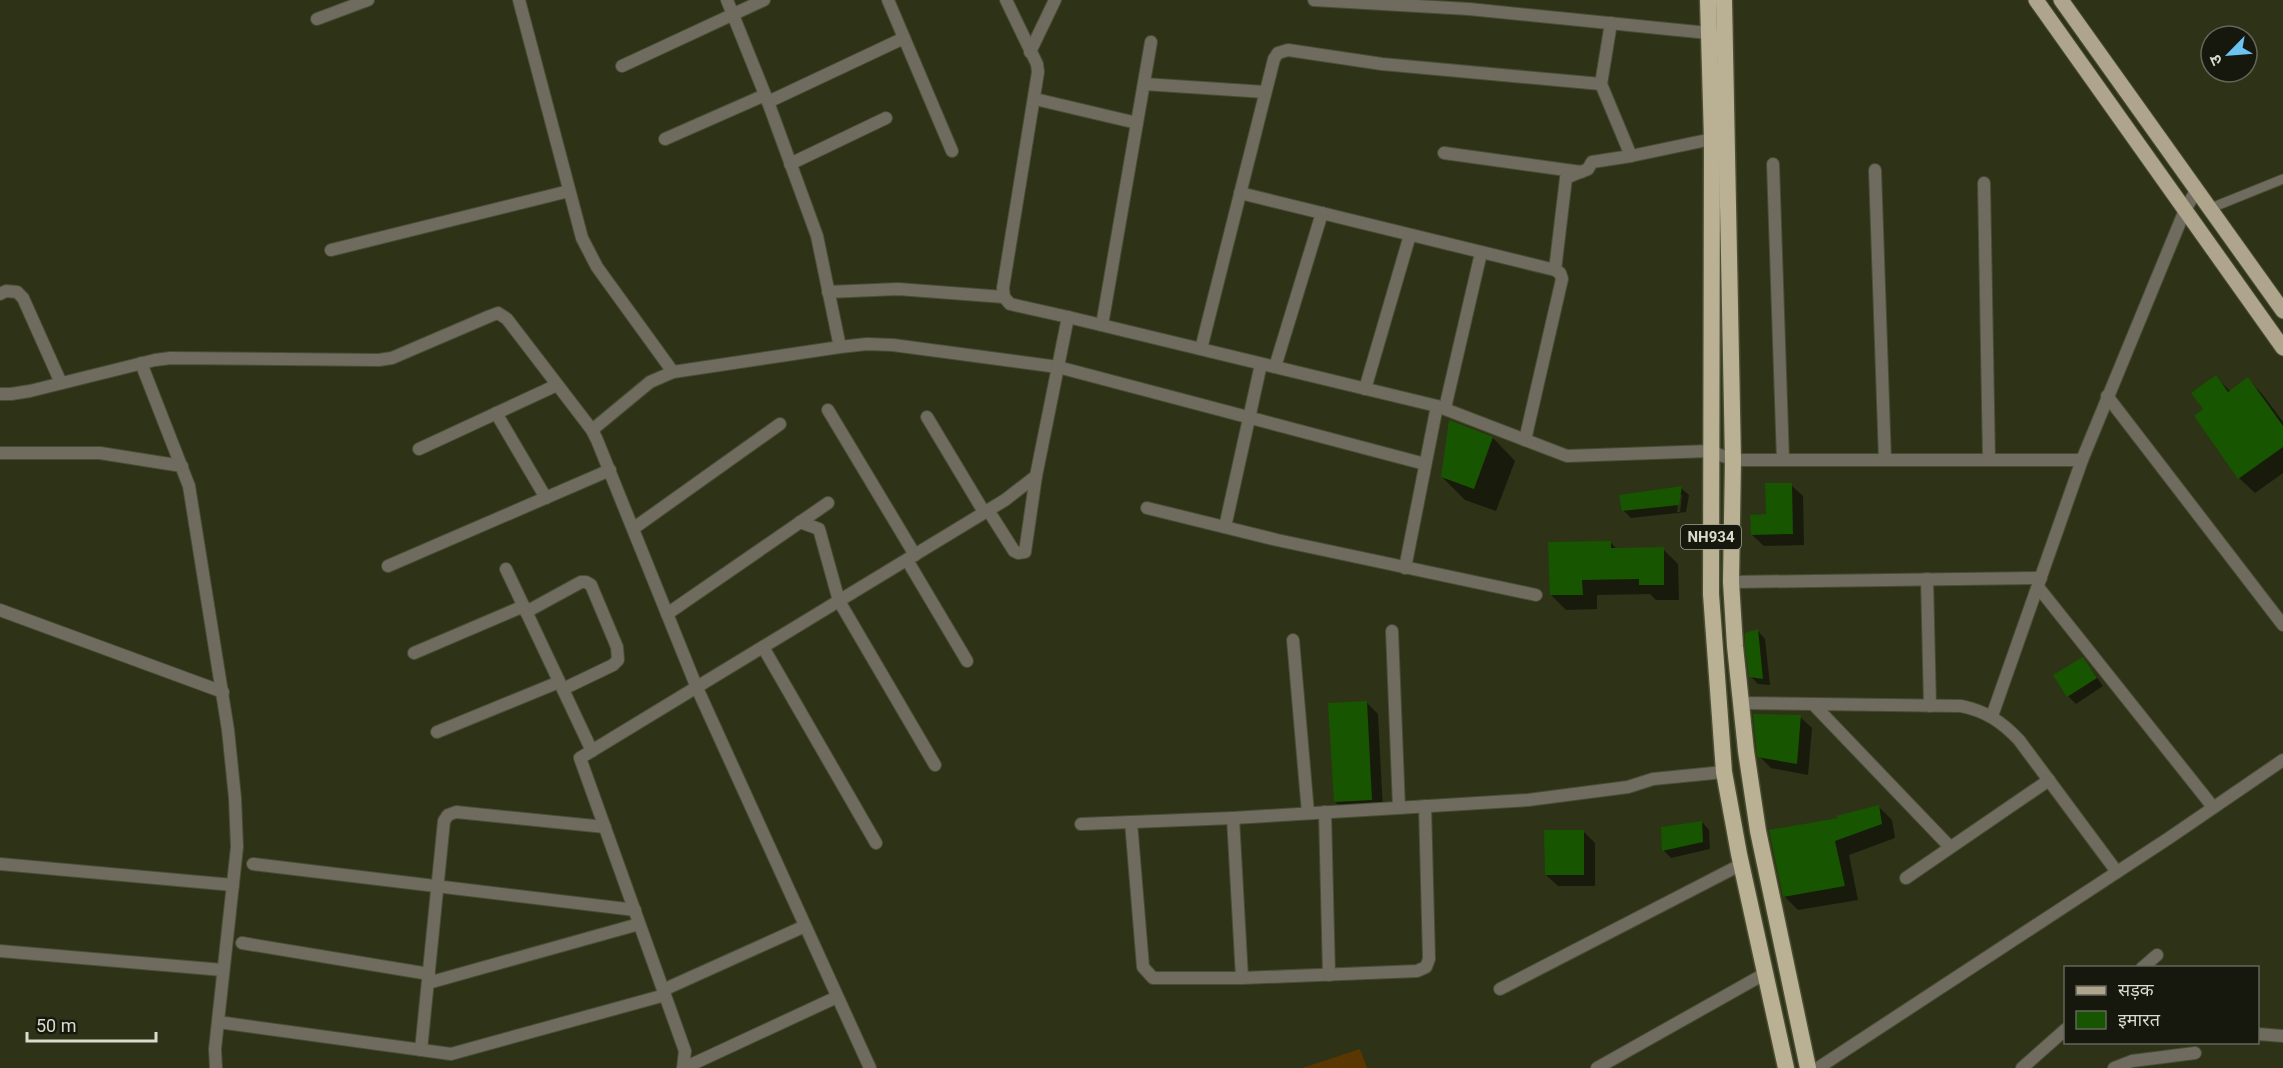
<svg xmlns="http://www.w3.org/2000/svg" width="2283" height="1068" viewBox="0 0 2283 1068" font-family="Roboto,'Noto Sans Devanagari',sans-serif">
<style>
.green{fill:#5a3600}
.shadow{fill:#0007;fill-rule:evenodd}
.building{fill:#175501}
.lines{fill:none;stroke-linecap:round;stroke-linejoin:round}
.service-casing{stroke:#494d34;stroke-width:11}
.minor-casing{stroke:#494d34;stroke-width:14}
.primary-casing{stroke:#494d34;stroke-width:17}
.trunk-casing{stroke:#494d34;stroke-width:19}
.service{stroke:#6f6b5e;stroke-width:9}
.minor{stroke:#6f6b5e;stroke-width:12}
.primary{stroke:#aea58c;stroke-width:15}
.trunk{stroke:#bab194;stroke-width:16}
.labels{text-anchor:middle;stroke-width:5;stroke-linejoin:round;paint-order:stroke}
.shield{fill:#16180d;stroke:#9ea193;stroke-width:1.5}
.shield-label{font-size:15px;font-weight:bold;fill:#d9dccc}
</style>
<rect width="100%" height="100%" fill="#2e3217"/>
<polygon class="green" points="1360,1049 1367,1068 1302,1068"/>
<g class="shadow">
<polygon points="2216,377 2231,392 2248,379 2263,395 2283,422 2283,473 2255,493 2239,478 2205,410"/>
<polygon points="1493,438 1515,461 1496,511 1465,500 1442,477"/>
<polygon points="1791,485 1803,496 1804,545 1764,546 1752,535"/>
<path d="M1681 488 1689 495 1686 512 1631 518 1623 510ZM1679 495H1682L1680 512H1677Z"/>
<polygon points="1610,542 1618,550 1663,549 1678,564 1679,600 1656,600 1650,594 1597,595 1597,609 1566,610 1551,595"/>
<polygon points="1758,631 1765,639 1770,685 1758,684 1750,676"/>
<polygon points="2083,658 2103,686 2076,704 2068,696"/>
<polygon points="1366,702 1378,714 1383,811 1347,813 1335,802"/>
<polygon points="1800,717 1812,728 1808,775 1771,768 1759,756"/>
<polygon points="1878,806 1892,820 1895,838 1849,855 1858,900 1798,910 1784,896 1840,819"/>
<polygon points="1702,822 1709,830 1710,849 1671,858 1663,850"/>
<polygon points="1583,831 1595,843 1595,886 1558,886 1546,875"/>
</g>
<g class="building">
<polygon points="2216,375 2228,392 2248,377 2283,426 2283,447 2238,479 2194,416 2203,409 2191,393"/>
<polygon points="1449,420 1493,437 1474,489 1441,477"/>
<polygon points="1765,483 1792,483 1793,534 1751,535 1750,515 1766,514"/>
<polygon points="1682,486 1679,505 1622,511 1619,495"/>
<polygon points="1611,541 1611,548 1664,547 1664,585 1639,585 1639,579 1582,580 1583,595 1550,595 1548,542"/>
<polygon points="1758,629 1763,679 1749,677 1745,645 1745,633"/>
<polygon points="2083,657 2097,678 2067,697 2053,675"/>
<polygon points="1367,701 1372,800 1334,802 1328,703"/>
<polygon points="1753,714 1801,715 1797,764 1757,757"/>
<polygon points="1879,805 1882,824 1835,841 1845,886 1783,897 1769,830 1838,818 1836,816"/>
<polygon points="1702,821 1703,842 1662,851 1661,827"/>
<polygon points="1544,830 1584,830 1584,875 1545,875"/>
</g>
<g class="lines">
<g class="service-casing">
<polyline id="service" points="2211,208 2283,179"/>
</g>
<g class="minor-casing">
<g id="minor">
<polyline points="519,0 582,238 597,267 673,372"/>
<polyline points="727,0 768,102 817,236 840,347"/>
<polyline points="888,0 952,151"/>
<polyline points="1006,0 1037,64 1038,72 1003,288 1004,297 1010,304 1068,317"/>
<polyline points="1314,0 1469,9 1708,33"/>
<polyline points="317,19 368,0"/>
<polyline points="1030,52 1055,0"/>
<polyline points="622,66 764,0"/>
<polyline points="1144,84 1265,92"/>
<polyline points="1035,99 1137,123"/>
<polyline points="768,102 904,38"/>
<polyline points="665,139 765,95"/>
<polyline points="1444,153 1581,172 1588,169 1592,162 1631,156 1601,84 1611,23"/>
<polyline points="1631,156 1712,139"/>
<polyline points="790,164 886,118"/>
<polyline points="1773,164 1783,460"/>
<polyline points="1875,170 1885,460"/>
<polyline points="1984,183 1989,460"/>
<polyline points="1240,193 1555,270 1560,273 1562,279 1525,440"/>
<polyline points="331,250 569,191"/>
<polyline points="1555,270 1566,178 1580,172"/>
<polyline points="828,292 898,289 1004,297"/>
<polyline points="0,294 6,291 17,292 23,298 61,383"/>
<polyline points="1102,325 1151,42"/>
<polyline points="1201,349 1274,59 1278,53 1288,50 1382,64 1601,84"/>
<polyline points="141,363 189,486 228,730 235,798 237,847 219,1012 215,1049 216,1068"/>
<polyline points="1275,367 1322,213"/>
<polyline points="1365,389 1410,235"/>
<polyline points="0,394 11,394 30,391 155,360 171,358 379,360 392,358 490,316 498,313 507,319 592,430 597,440 697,688 870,1068"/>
<polyline points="2107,396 2283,625"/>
<polyline points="1445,408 1481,253"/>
<polyline points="828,410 915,555"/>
<polyline points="496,413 546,498"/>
<polyline points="927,417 984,512"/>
<polyline points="592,430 650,382 673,372 840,347 867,344 893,345 1058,367 1425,464"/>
<polyline points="419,449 557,385"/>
<polyline points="0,453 100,453 182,466"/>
<polyline points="1147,508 1277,540 1536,595"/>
<polyline points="988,510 1014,551 1018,553 1025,552 1036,476"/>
<polyline points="800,522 819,529 839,601 935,765"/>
<polyline points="1225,527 1261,364"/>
<polyline points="634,528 780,424"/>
<polyline points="907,560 967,661"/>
<polyline points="388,566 610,470"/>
<polyline points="1405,568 1437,406"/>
<polyline points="506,569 592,751"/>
<polyline points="1927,579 1930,706"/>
<polyline points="1731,582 2041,578"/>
<polyline points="2038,587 2213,807"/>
<polyline points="0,610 223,692"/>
<polyline points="526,612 581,582 586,582 591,585 617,647 618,660 613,665 563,689"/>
<polyline points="667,614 828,503"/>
<polyline points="1392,631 1399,808"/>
<polyline points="1293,640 1308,813"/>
<polyline points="763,647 876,843"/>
<polyline points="414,653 524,606"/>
<path d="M1742 703 1961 706C1986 711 2002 722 2019 740L2117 872"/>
<polyline points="1813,704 1950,847"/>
<polyline points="1992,716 2082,460 2185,210 2197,189"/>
<polyline points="437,732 559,682"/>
<polyline points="1325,812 1329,975"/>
<polyline points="1233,818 1242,978"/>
<polyline points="1131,822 1143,967 1153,978 1242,978 1417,971 1426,967 1429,959 1425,806"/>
<polyline points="1081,824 1233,818 1528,800 1628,787 1653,779 1724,772"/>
<polyline points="0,864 233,885"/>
<polyline points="253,864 635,910"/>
<polyline points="1906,878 2049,780"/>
<polyline points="242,943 429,974"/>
<polyline points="0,951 223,970"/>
<polyline points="2142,968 2157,955"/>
<polyline points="428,983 639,924"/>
<polyline points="1500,989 1742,864"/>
<polyline points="663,990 805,926"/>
<polyline points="218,1022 451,1054 665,995"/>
<polyline points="2258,1034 2283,1036"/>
<polyline points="421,1050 444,821 448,815 456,812 605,827"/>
<polyline points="683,1068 685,1051 580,758 1005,500 1036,476 1068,317 1437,406 1567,456 1710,451 1733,460 2082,460"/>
<polyline points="684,1068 837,997"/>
<polyline points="1597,1068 1766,973"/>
<polyline points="1818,1068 2169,838 2283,760"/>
<polyline points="2022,1068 2066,1029"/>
<polyline points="2114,1068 2132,1061 2195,1053"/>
</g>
</g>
<g class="primary-casing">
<g id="primary">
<polyline points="2036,0 2283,348"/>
<polyline points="2061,0 2283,311"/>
</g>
</g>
<g class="trunk-casing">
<g id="trunk">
<polyline points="1708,0 1712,139 1711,594 1724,772 1739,854 1786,1068"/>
<polyline points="1724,0 1733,460 1731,582 1735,646 1746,751 1758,831 1808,1068"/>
</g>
</g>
<use href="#service" class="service"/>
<use href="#minor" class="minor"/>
<use href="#primary" class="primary"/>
<use href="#trunk" class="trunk"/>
</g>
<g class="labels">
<rect class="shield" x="1681" y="525" width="60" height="24" rx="4.5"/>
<g class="shield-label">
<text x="1711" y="542">NH934</text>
</g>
</g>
<rect x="2064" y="966" width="195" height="78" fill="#16180d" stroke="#646659" stroke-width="1.5"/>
<rect x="2076" y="986" width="30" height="9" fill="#aea58c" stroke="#646659" stroke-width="1.5"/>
<text x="2118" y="996" font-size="18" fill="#d9dccc">सड़क</text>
<rect x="2076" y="1011" width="30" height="18" fill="#175501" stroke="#646659" stroke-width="1.5"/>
<text x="2118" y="1026" font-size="18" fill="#d9dccc">इमारत</text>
<g transform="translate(2229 54) rotate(245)"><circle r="28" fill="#16180d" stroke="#646659" stroke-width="1.5"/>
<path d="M0-4.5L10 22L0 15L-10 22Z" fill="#6cc3f2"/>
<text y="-9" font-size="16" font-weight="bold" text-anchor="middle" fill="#d9dccc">उ</text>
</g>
<path d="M27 1032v9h129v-9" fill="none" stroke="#d9dccc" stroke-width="3"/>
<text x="36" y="1032" font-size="18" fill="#d9dccc" stroke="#16180d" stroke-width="4.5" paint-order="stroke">50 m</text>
</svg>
